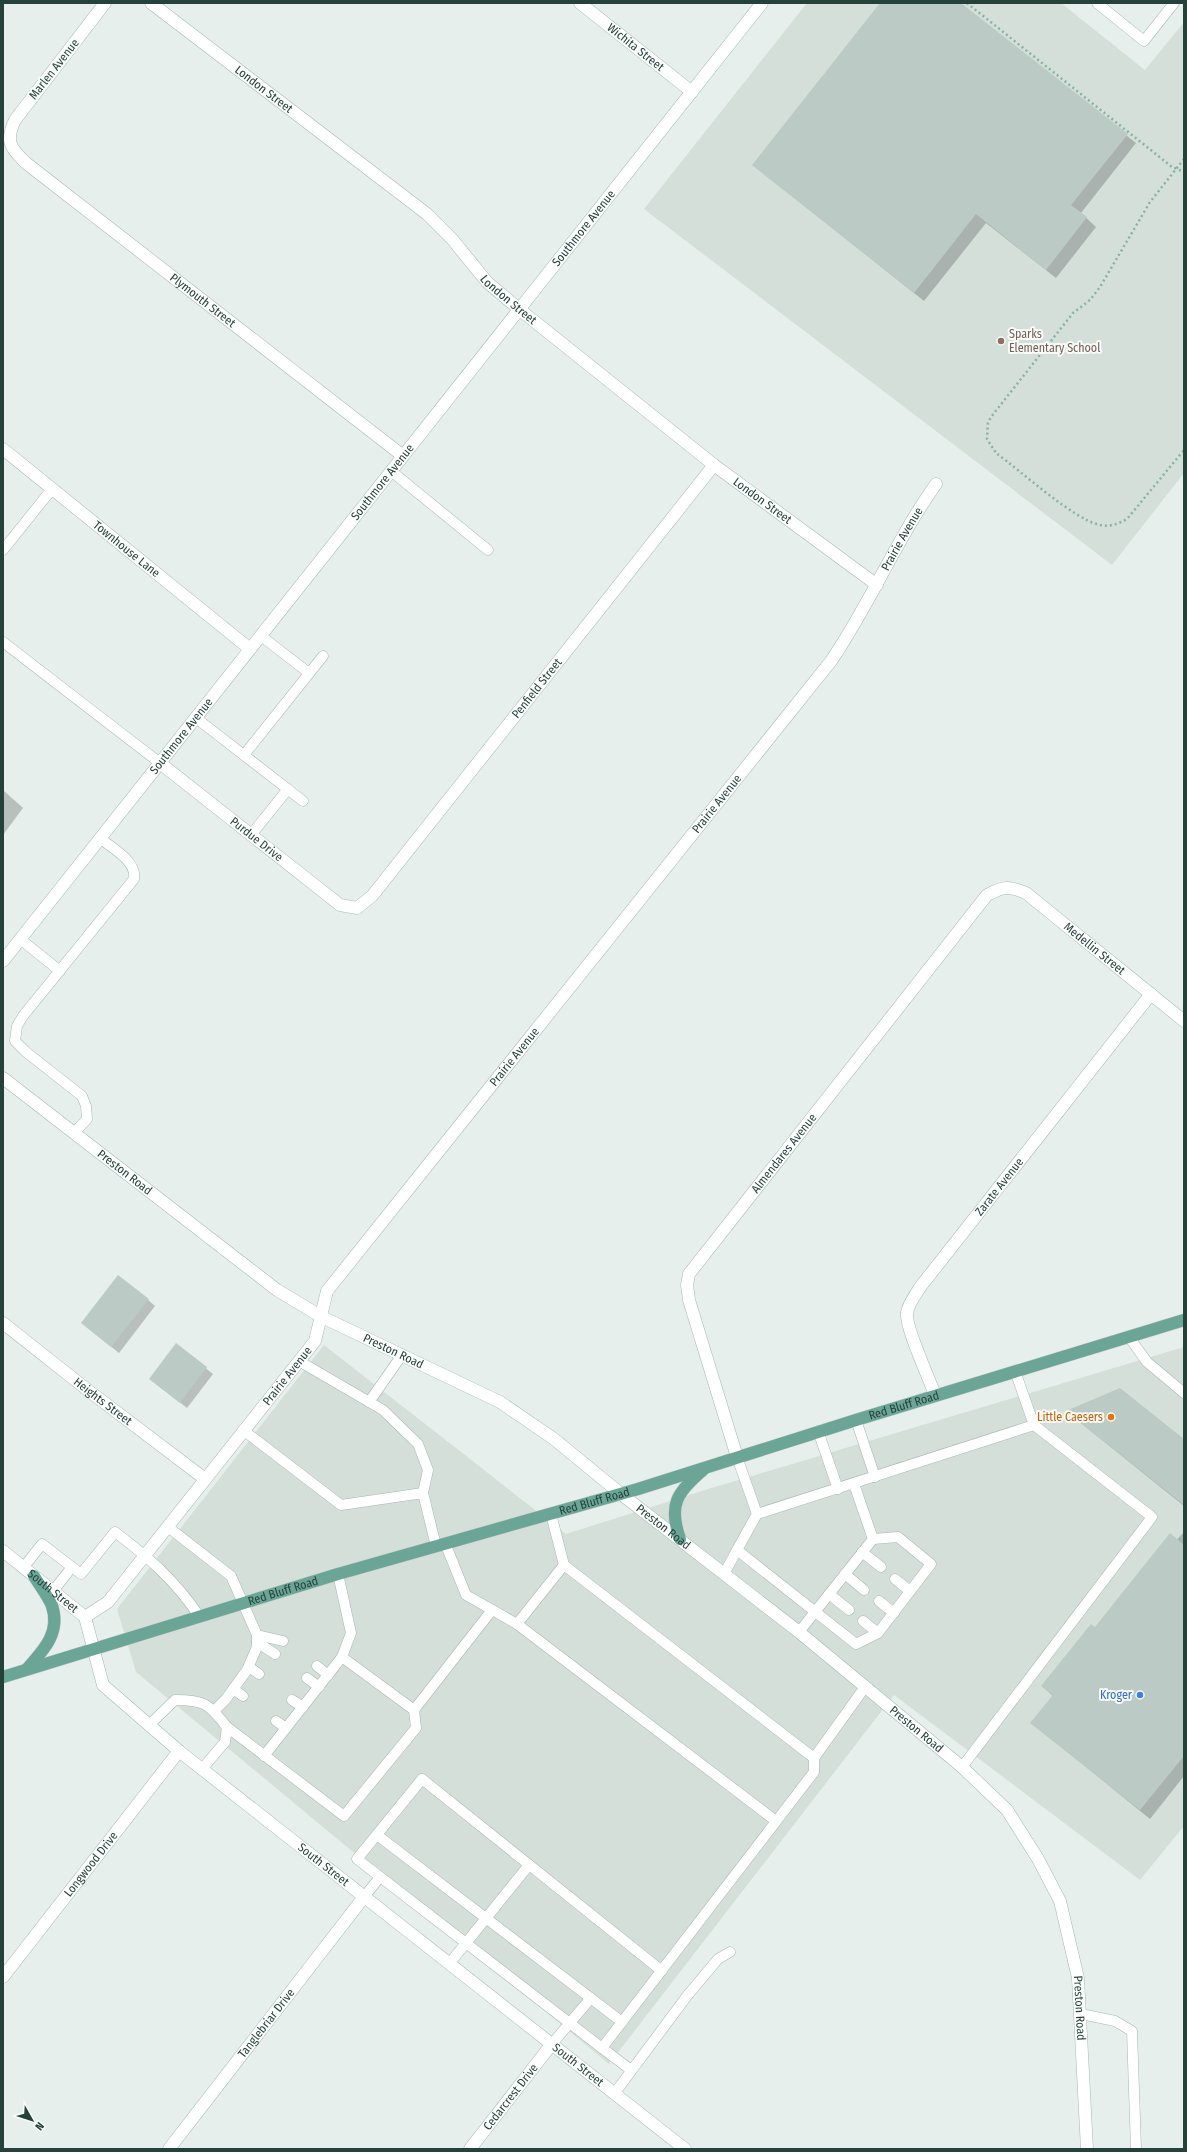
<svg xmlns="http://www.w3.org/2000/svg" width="1187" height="2152" viewBox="0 0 1187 2152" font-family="'Fira Sans Condensed',sans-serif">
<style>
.built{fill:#d4dfda}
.shadow{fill:#0003}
.building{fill:#bbcac4}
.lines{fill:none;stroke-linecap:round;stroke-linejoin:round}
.lane-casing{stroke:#a8b8b2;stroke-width:11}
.street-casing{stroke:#a8b8b2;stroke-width:13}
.secondary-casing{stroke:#a4bbb3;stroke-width:13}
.primary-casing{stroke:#c2cac8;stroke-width:13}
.path{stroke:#86b3a5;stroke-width:2.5;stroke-dasharray:2 3;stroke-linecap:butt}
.lane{stroke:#fff;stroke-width:10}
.street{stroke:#fff;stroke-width:12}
.secondary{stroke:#fff;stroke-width:12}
.primary{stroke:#6aa596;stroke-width:12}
.education-dot{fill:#8d6e63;stroke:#f7fbf9;stroke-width:1.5}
.food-dot{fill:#e8710a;stroke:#f7fbf9;stroke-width:1.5}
.shop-dot{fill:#3f7fe0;stroke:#f7fbf9;stroke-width:1.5}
.labels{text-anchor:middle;stroke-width:4;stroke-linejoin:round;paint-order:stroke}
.street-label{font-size:12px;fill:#24423a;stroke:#f7fbf9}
.education-label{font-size:12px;fill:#785e54;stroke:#f7fbf9;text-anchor:start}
.food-label{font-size:12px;fill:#c56008;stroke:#f7fbf9;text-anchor:end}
.shop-label{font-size:12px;fill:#366cbe;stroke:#f7fbf9;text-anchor:end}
</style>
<rect width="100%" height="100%" fill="#e6efeb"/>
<g class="built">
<polygon points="807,3 1061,3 1145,70 1184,22 1184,473 1112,565 644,209"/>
<polygon points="324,1345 566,1534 705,1490 1184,1347 1184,1826 1140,1880 894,1695 609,2064 136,1672 117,1609"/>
</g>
<g class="shadow">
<polygon points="882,3 959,3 1136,143 1081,213 1096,227 1056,278 986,223 924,301 753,165"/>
<polygon points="3,790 23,808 3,835"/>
<polygon points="148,1300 155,1306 119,1353 82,1323"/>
<polygon points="176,1345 213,1374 187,1408 150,1379"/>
<polygon points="1067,1411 1184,1440 1184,1506 1076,1419"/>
<polygon points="1184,1532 1184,1776 1150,1819 1032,1723 1053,1696 1042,1686"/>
</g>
<g class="building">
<polygon points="880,3 961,3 1128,134 1071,205 1087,217 1046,270 976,214 914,293 752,165"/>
<polygon points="118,1275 149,1299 111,1347 81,1323"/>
<polygon points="176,1343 207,1367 180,1403 149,1379"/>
<polygon points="1120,1388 1184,1439 1184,1505 1066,1411"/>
<polygon points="1170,1533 1184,1545 1184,1756 1140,1810 1030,1723 1053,1695 1041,1686 1091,1624 1095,1627"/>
</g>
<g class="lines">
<g class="lane-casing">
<g id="lane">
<polyline points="1097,3 1144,41 1174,3"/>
<polyline points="391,471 488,550"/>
<polyline points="3,550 52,489"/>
<polyline points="261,636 309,673"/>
<polyline points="3,642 160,763"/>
<polyline points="196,718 303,801"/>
<polyline points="244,755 323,656"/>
<polyline points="251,835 288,789"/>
<polyline points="20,939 60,971"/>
<path d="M74 1133 87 1119 86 1106 82 1096 26 1052 15 1041 17 1026 23 1016 134 879C137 861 113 849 100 838"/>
<polyline points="1129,1337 1147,1362 1184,1393"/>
<polyline points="299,1361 383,1410 418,1444 428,1470 423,1493 436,1546"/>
<polyline points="1015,1371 1034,1425"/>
<polyline points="369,1402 402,1355"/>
<polyline points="856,1420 875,1477"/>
<polyline points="243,1430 341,1505 423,1493"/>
<polyline points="818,1431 838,1489"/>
<polyline points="737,1457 757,1514 737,1550 856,1644 878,1633 931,1564 898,1537 873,1539"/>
<polyline points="551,1514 564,1565"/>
<polyline points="757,1514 1034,1425 1152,1517 962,1767"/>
<polyline points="168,1527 231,1576 257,1635 257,1647 247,1670 226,1699 214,1711"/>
<polyline points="445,1543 466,1595 517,1624 776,1821"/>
<polyline points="862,1552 881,1567"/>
<path d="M23 1568 42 1544 81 1574 115 1532C149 1558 175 1580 199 1616"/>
<polyline points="338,1574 351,1633 342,1657"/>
<polyline points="724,1574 737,1550"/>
<polyline points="845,1574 864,1590"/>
<polyline points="895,1579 910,1591"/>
<polyline points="53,1591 72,1567"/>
<polyline points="829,1594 849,1610"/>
<polyline points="879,1601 894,1613"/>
<polyline points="863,1621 878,1633"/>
<polyline points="517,1624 564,1565 814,1758"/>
<polyline points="799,1632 873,1539 854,1484"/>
<polyline points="257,1635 283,1641"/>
<polyline points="257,1642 275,1654"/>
<polyline points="317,1666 328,1675"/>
<polyline points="249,1667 259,1674"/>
<polyline points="307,1678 319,1687"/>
<polyline points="233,1689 243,1696"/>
<polyline points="292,1700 303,1707"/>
<polyline points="276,1721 286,1728"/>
<path d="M149 1725 175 1700C206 1700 208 1704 227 1727L225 1742 202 1769"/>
<polyline points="227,1727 344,1816 416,1728 414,1710"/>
<polyline points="264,1756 342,1657 414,1710 492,1610"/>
<polyline points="377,1835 622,2022"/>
<polyline points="364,1897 380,1877"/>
<polyline points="449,1964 529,1865"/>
<polyline points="662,1971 422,1779 357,1859 602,2048 814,1772 814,1758 865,1687"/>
<polyline points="1081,2014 1115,2021 1132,2031 1136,2149"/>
<polyline points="551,2045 591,1998"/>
<polyline points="602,2048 631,2070"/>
<polyline points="614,2094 687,1996 718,1959 730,1952"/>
</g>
</g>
<g class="street-casing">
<g id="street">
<path id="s1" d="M105 3 15 120C5 141 10 148 26 163L403 456"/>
<path id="s2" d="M151 3 427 214 452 239 487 282 519 309 714 465 877 585"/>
<path id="s3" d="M580 3 692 92"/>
<path id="s4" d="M3 449 250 649"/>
<path id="s5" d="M160 763 340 905 357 908 372 896 714 465"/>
<path id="s6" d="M3 1323 89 1391 205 1479"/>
<path id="s7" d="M935 1395C930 1380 905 1327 907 1313 908 1304 916 1294 921 1286L1151 994"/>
<path id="s8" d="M737 1457 689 1300 687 1285 689 1274 987 895C1004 886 1009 886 1026 893L1184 1021"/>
<path id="s9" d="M85 1617 108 1602 315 1341 327 1291 831 661C870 604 896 540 936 484"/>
<path id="s10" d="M3 1977 179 1751"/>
<path id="s11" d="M470 2149 551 2045"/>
</g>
</g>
<g class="secondary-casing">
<g id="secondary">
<path id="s12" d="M3 961 762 3"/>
<path id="s13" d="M3 1078 277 1290 322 1317 500 1402 554 1439 621 1494 799 1632 962 1767 1007 1810 1038 1859 1060 1901 1078 1978 1087 2149"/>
<path id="s14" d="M3 1551 85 1617 103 1685 179 1751 685 2149"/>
<path id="s15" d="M169 2149 364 1897"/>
</g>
</g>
<g class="primary-casing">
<g id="primary">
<path d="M680 1539C668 1505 677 1492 703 1470"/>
<path d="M27 1669C43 1651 61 1633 52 1606 48 1596 40 1586 34 1576"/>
<path id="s16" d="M3 1677 338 1574 638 1489 856 1420 1184 1320"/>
</g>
</g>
<g class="path">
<polyline points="967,3 1172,167 1184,172"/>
<path d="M1184 159 1150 202 1100 287 1090 300 1073 313 991 417 988 423 987 439 996 453C1021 471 1073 519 1100 525 1110 527 1118 524 1127 519L1184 450"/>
</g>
<use href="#lane" class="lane"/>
<use href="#street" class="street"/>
<use href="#secondary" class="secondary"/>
<use href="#primary" class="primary"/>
</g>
<circle class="education-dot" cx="1001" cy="341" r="4"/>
<circle class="food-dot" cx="1111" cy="1417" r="4"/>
<circle class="shop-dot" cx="1140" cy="1695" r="4"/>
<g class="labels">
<g class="street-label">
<text dy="4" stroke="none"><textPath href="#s3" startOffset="71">Wichita Street</textPath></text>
<text transform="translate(54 69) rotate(-52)" y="4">Marlen Avenue</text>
<text dy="4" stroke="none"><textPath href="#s2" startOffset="142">London Street</textPath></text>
<text dy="4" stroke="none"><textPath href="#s12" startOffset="935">Southmore Avenue</textPath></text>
<text dy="4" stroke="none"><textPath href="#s2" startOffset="466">London Street</textPath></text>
<text dy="4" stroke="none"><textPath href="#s1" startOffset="421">Plymouth Street</textPath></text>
<text dy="4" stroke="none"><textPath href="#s12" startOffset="611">Southmore Avenue</textPath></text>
<text dy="4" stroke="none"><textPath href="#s2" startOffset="790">London Street</textPath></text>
<text dy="4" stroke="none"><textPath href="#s9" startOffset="1360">Prairie Avenue</textPath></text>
<text dy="4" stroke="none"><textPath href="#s4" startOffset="159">Townhouse Lane</textPath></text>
<text dy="4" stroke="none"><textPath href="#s5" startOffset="531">Penfield Street</textPath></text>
<text dy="4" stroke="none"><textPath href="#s12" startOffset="287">Southmore Avenue</textPath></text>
<text dy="4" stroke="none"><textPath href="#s9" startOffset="1036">Prairie Avenue</textPath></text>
<text dy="4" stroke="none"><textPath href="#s5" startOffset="123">Purdue Drive</textPath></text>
<text dy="4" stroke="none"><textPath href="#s8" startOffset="802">Medellin Street</textPath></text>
<text dy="4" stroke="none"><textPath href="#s9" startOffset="712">Prairie Avenue</textPath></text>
<text dy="4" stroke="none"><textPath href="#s8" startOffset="344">Almendares Avenue</textPath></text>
<text dy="4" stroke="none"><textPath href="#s13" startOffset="154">Preston Road</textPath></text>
<text dy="4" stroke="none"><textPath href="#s7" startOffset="244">Zarate Avenue</textPath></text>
<text dy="4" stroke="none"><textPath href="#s13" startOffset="478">Preston Road</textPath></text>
<text dy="4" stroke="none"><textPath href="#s9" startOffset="316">Prairie Avenue</textPath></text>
<text dy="4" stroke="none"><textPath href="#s6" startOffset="127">Heights Street</textPath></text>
<text dy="4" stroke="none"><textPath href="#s16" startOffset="941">Red Bluff Road</textPath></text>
<text dy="4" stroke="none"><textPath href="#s16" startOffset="617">Red Bluff Road</textPath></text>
<text dy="4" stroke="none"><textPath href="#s13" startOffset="802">Preston Road</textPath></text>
<text dy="4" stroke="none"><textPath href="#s14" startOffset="64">South Street</textPath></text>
<text dy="4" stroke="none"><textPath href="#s16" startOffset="293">Red Bluff Road</textPath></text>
<text dy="4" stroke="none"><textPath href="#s13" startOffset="1126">Preston Road</textPath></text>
<text dy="4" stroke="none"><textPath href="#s10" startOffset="143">Longwood Drive</textPath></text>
<text dy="4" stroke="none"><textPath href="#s14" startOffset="460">South Street</textPath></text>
<text dy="4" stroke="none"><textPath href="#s13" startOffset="1462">Preston Road</textPath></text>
<text dy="4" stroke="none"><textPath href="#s15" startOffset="159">Tanglebriar Drive</textPath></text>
<text dy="4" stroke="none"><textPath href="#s14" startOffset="784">South Street</textPath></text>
<text dy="4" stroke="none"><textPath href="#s11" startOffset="66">Cedarcrest Drive</textPath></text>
</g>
<g class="education-label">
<text x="1009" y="338">Sparks<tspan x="1009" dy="14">Elementary School</tspan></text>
</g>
<g class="food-label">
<text x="1103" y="1421">Little Caesers</text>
</g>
<g class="shop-label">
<text x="1132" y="1699">Kroger</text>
</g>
</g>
<rect width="1187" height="2152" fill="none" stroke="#24423a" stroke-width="8"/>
<g transform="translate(32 2120) rotate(129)" stroke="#f7fbf9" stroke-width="3" paint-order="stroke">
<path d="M0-3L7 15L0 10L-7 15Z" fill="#24423a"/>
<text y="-6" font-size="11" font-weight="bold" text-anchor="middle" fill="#24423a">N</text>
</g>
</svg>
